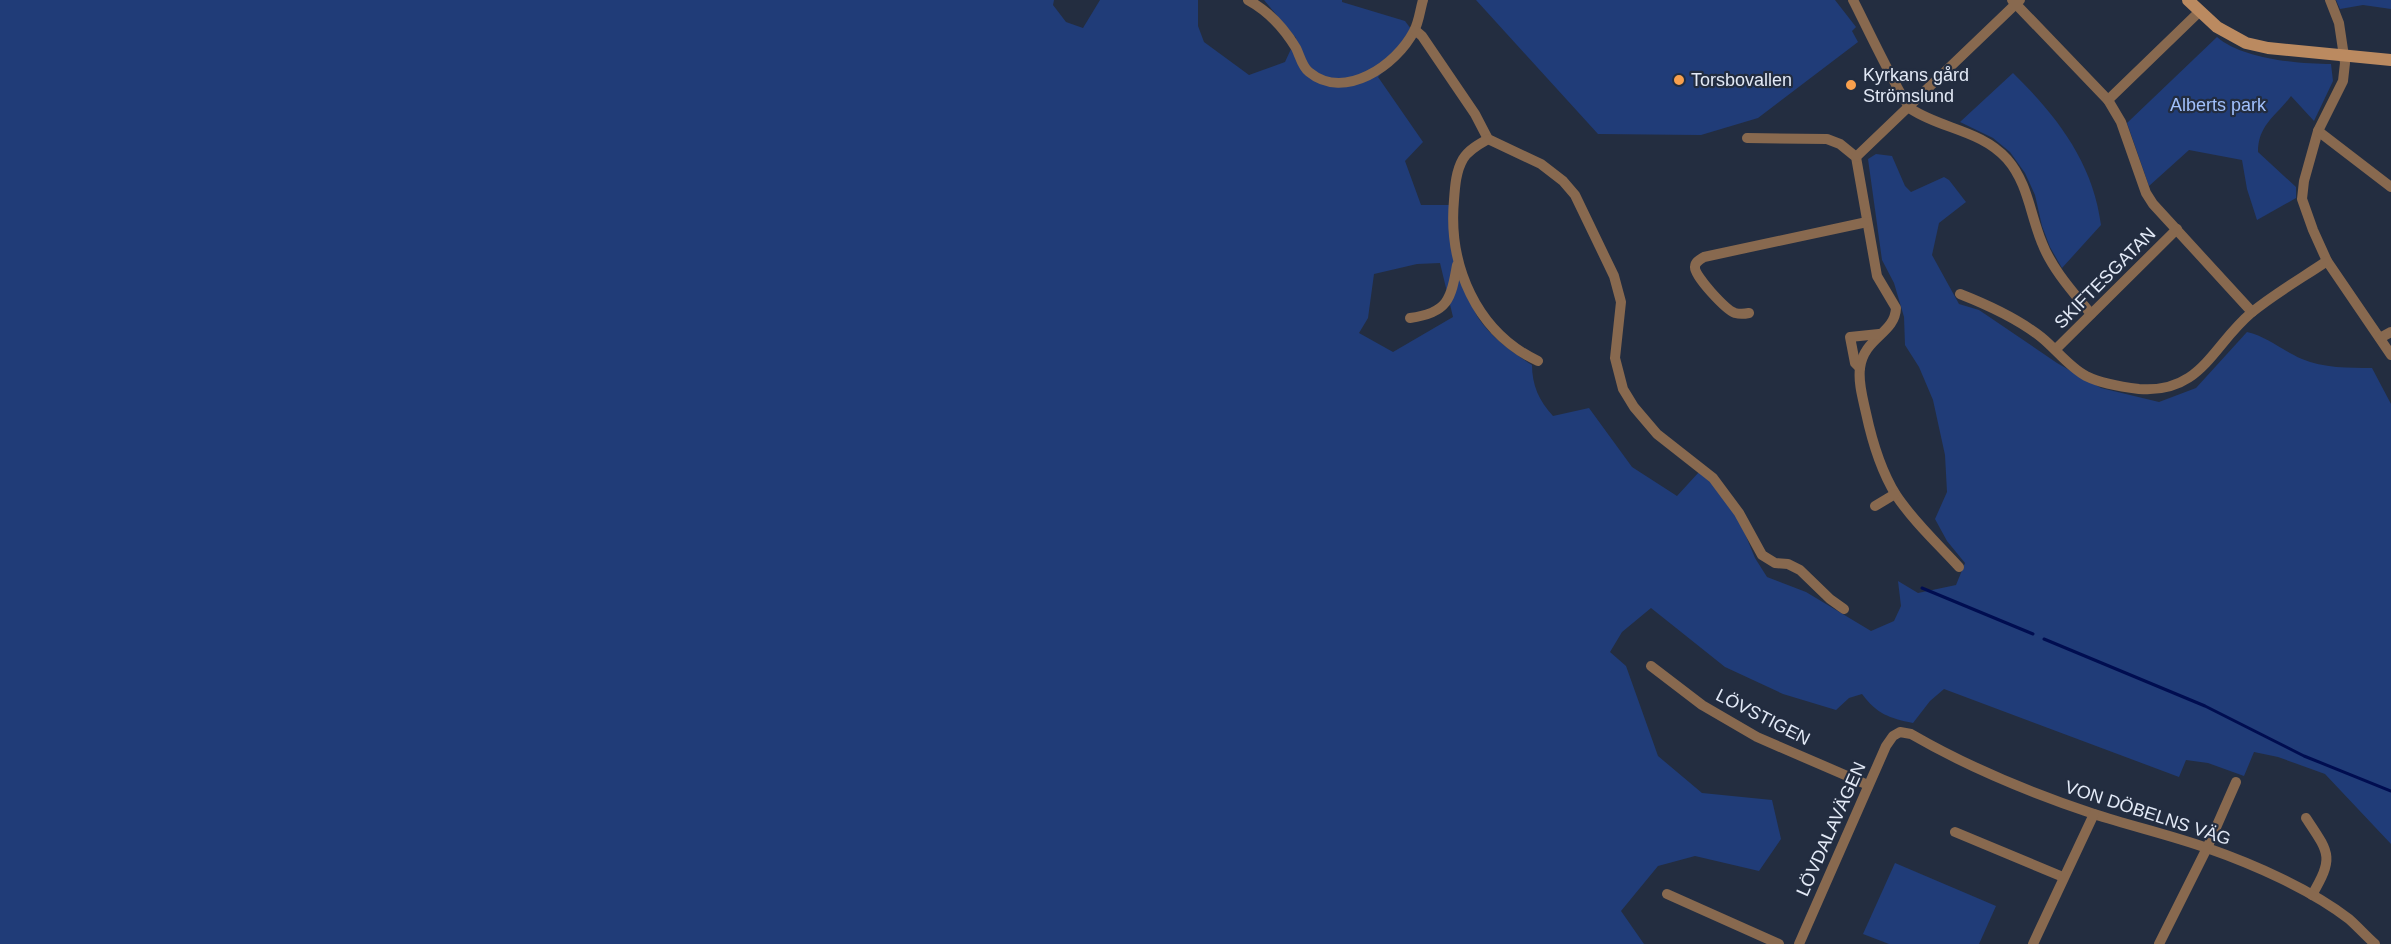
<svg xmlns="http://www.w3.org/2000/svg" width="2391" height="944" viewBox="0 0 2391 944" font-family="Helvetica,sans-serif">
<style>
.green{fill:#203c78;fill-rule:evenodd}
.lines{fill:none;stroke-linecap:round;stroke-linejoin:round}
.stream{stroke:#000d50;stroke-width:3}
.street{stroke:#88694f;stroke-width:10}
.secondary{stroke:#bb8a60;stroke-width:12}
.poi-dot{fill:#f9a04d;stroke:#232d40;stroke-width:2}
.labels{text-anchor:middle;stroke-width:4.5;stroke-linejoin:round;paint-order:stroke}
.poi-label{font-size:18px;fill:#e2e9f6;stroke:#232d40;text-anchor:start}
.park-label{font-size:18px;fill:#a1c0fb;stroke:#232d40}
.street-label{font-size:18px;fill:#e2e9f6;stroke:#232d40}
</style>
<rect width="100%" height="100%" fill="#232d40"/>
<g class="green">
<path d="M0 0H1054L1053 5 1066 22 1083 28 1100 0H1198V26L1204 42 1249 75 1285 62 1296 38 1264 0H1342V2L1405 21 1417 37 1378 77 1423 142 1405 161 1421 205H1452C1457 232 1465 299 1479 319 1493 339 1512 352 1532 365 1532 385 1539 401 1553 416L1589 408 1632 467 1677 496 1699 472 1714 483 1736 512 1755 558 1767 577 1806 592 1871 631 1894 621 1901 606 1898 581 1918 593 1956 585 1965 563 1947 541 1935 519 1947 492 1945 455 1933 400 1919 367 1905 345 1904 317 1894 283 1882 260 1868 159 1876 154 1892 156 1905 186 1911 192 1944 177 1949 180 1966 202 1939 223 1932 255 1959 304 1979 310 2057 363 2101 388 2159 402 2196 388 2247 332C2268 337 2283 351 2302 359 2323 368 2349 368 2372 368L2391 404V844L2325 774 2278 757 2254 752 2244 776 2208 763 2186 760 2179 777 1944 689 1930 701 1913 723C1889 718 1877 714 1862 694L1849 698 1836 710 1783 694 1725 667 1651 608 1622 632 1610 652 1626 666 1658 756 1702 793 1772 800 1781 839 1759 871 1695 856 1658 866 1621 911 1644 944H0ZM1440 263 1453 317 1393 352 1359 333 1368 318 1374 274 1417 264Z"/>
<polygon points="1476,0 1835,0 1856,27 1852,31 1858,42 1758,118 1701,135 1598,134"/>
<polygon points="2336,0 2391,0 2391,9 2363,5 2340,9"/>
<path d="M2217 37C2242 59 2299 64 2331 64L2333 81 2314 121 2291 96C2276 116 2258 125 2258 152L2296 187V198L2257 220 2247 189 2242 160 2189 150 2149 186 2127 123Z"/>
<path d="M2013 73C2056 115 2093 162 2101 225L2062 268 2050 247 2042 226 2035 195 2025 173 2010 152 1993 138 1960 122Z"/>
<polygon points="1895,863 1996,906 1979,944 1889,944 1863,934"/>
</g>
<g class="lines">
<g class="stream">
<polyline points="1922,588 2033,634"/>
<polyline points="2044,639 2205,706 2304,756 2391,791"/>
</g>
<g class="street">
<path d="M1248 0C1268 11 1284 28 1296 48 1300 56 1302 67 1309 72 1344 101 1396 66 1414 31 1419 22 1420 10 1423 0"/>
<path d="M1853 0C1862 17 1902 102 1911 109 1941 129 1981 130 2007 159 2028 183 2030 214 2042 243 2052 269 2073 292 2091 314"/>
<polyline points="2012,0 2108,100 2121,122 2146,193 2153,204 2252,312"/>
<polyline points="2330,0 2339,23 2345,63 2343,81 2318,131 2304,181 2302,199 2313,230 2327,261 2391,355"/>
<polyline points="1415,30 1422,36 1475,114 1488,139 1541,164 1563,181 1575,195 1614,276 1621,302 1615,358 1623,389 1634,407 1657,434 1713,478 1739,513 1762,555 1775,563 1788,564 1800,570 1830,599 1844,609"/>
<polyline points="2108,100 2199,12"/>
<polyline points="2318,131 2391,187"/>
<path d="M1747 138 1827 139 1840 144 1856 157 1877 276 1896 308C1895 334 1864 337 1860 368 1858 383 1863 399 1866 413 1872 441 1881 471 1896 495 1913 521 1938 544 1959 567"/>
<path d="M1488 139C1479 144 1468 150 1463 159 1456 171 1455 186 1454 200 1448 265 1476 332 1538 361"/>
<polyline points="1856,157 2020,0"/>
<path d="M1960 294C1988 305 2017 318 2041 337 2056 349 2069 367 2086 376 2102 384 2122 387 2139 389 2201 394 2212 346 2251 313 2274 294 2302 278 2327 261"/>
<path d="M1749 313C1744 314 1739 314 1735 313 1726 310 1694 276 1695 267 1695 262 1699 260 1704 257L1867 222"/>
<path d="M1410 318C1448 313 1451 299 1457 265"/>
<polyline points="2380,338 2391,332"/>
<polyline points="2056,349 2177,229"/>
<polyline points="1860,368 1855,363 1850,337 1879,334"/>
<polyline points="1875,506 1895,494"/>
<polyline points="1651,666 1702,705 1757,737 1868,785"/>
<path d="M2306 818C2330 854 2334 857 2312 895"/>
<polyline points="1955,832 2063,877"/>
<polyline points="1667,894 1779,944"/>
<path d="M1799 944 1886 746 1893 736 1900 732 1911 734C1968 767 2031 793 2094 814 2131 826 2170 835 2207 848 2253 864 2310 889 2349 919 2358 927 2366 936 2375 944"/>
<polyline points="2033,944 2094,814"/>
<polyline points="2159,944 2207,848 2236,782"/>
</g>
<polyline class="secondary" points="2188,0 2217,27 2246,43 2268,48 2391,60"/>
</g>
<g class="poi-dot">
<circle cx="1679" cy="80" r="6"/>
<circle cx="1851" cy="85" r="6"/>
</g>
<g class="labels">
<g class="poi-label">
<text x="1863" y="81">Kyrkans gård<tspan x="1863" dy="21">Strömslund</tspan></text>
<text x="1691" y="86">Torsbovallen</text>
</g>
<g class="park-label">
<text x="2218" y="111">Alberts park</text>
</g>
<g class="street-label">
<text transform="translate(2105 278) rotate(-45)" y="6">SKIFTESGATAN</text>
<text transform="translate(1763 717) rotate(27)" y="6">LÖVSTIGEN</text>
<text transform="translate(2148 813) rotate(18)" y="6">VON DÖBELNS VÄG</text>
<text transform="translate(1831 829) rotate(-66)" y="6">LÖVDALAVÄGEN</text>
</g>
</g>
</svg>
